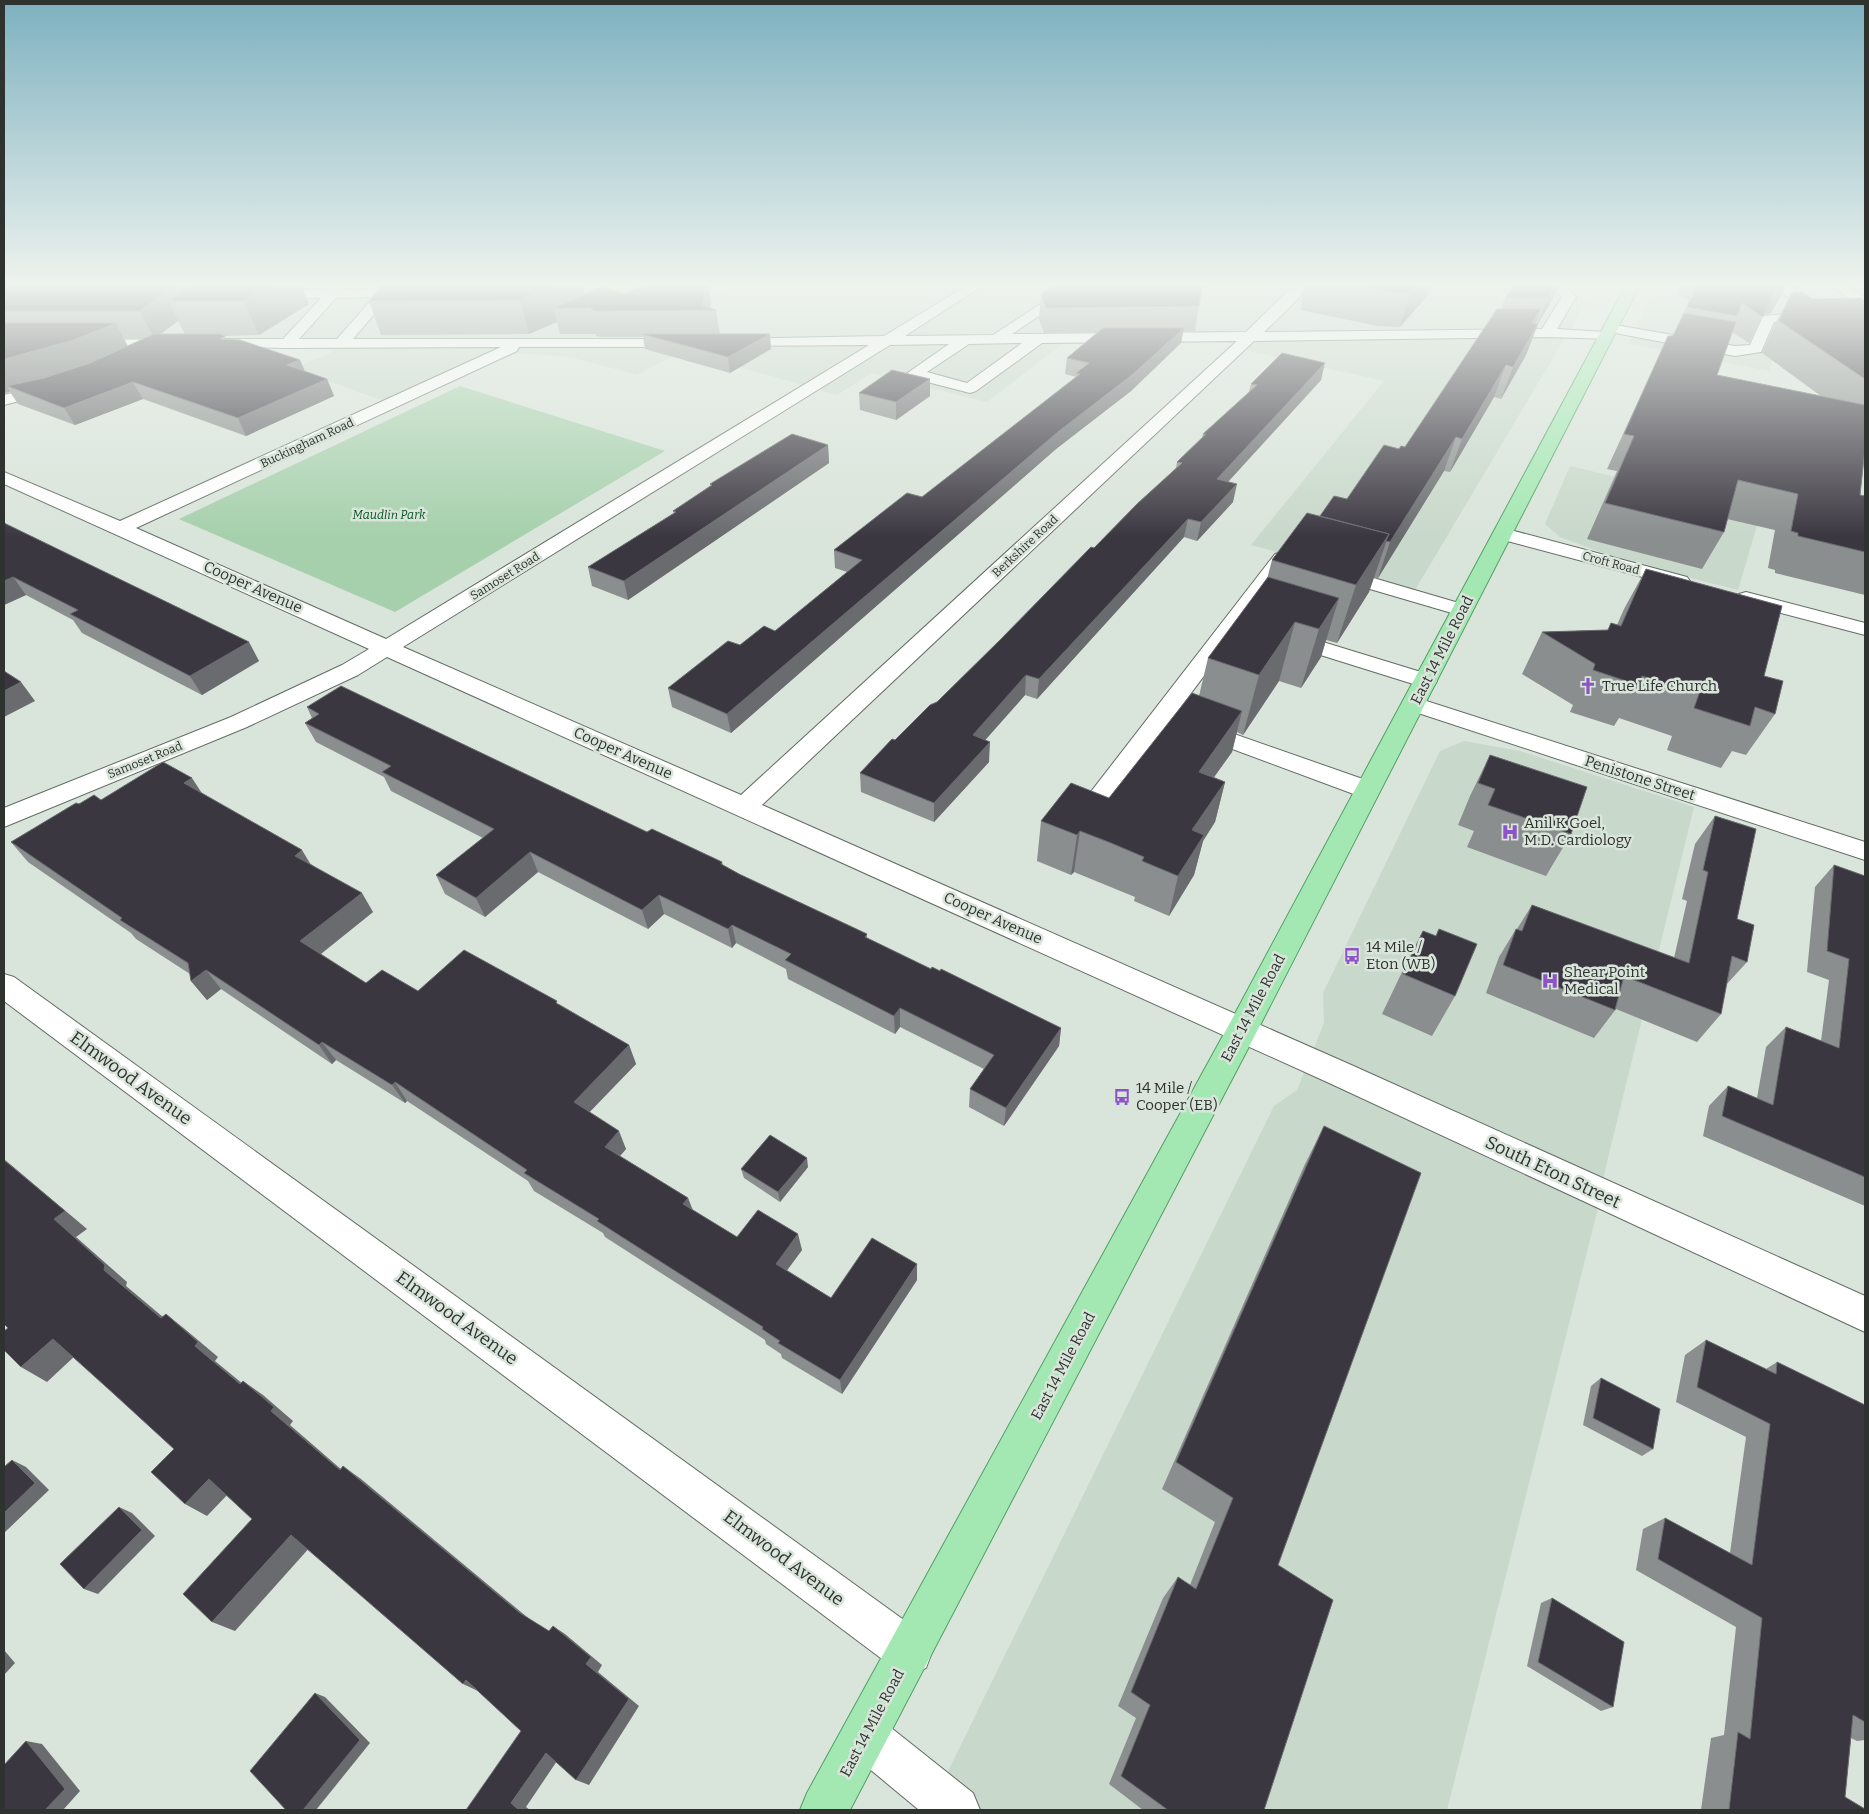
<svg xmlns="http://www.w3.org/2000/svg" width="1869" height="1814" viewBox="0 0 1869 1814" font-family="Bitter,serif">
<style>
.built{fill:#c8d8ca}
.green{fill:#a6d0ac}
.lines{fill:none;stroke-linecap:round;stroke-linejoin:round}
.minor-casing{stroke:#626c64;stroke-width:2}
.major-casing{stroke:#529f63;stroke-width:2}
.minor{fill:#fff;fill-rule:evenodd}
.major{fill:#a3e8b2;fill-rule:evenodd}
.wall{fill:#8a8e8e;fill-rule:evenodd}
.shaded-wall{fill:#6a6b6f}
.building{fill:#3b3741;stroke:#6a6b6f}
.labels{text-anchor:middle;stroke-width:5;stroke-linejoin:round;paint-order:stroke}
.far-street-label{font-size:12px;fill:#2f332f;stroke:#d9e4da}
.far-park-label{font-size:12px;font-style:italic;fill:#065522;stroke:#d9e4da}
.street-label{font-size:15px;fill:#2f332f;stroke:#d9e4da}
.poi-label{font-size:15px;fill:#2f332f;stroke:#d9e4da;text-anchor:start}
.near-street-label{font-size:18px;fill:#2f332f;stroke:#d9e4da}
</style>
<rect width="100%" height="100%" fill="#d9e4da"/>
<g class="built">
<polygon points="1433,283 1564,283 1577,292 1575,295 1587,301 1415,590 1251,545 1384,381 1249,351 1226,342 1065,342 987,402 872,373 837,395 683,351 637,375 571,357 517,353 452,383 382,400 292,369 333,352 325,348 140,347 4,296"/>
<polygon points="1664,283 1865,283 1865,325 1782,328 1769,371 1628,344 1655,290"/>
<polygon points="1570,466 1761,512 1738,590 1624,561 1560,537 1545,524"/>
<polygon points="1464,741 1520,751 1694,807 1606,1166 1597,1212 1447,1810 929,1810 1274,1106 1297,1090 1324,1023 1323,993 1440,751"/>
</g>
<polygon class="green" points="460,386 665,451 395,612 179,519"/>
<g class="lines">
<g class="minor-casing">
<g id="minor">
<path d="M266 283H280L274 290 328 289 334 283H343L346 286 343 289 419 290 421 293 414 297H389L353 339H681L688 343 681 347H519L517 351 136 528 386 639 869 345 734 346 729 345 727 342 729 339 884 336 971 283H987L905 336 993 335 1070 285 1075 286 1077 289 1075 292 1012 334 1246 332 1296 283H1310L1298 299 1264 332 1542 329 1562 297 1538 283C1553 283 1567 284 1576 297L1557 329 1605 332 1610 333 1612 336 1610 339 1547 337 1254 341 762 805 1349 1064 1865 1296V1332L1327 1082 387 657 358 675 247 727 4 827V808L231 717 342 665 369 649 4 484V472L120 521 501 347 286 348 207 346 205 343 207 340 212 339H283L321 298 258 297 256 294ZM374 297 337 339H299L336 298ZM1237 341 741 795 403 647 890 345 949 344 906 374 908 377 970 393 976 391 1042 343ZM1022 343 967 383 927 372 969 344Z"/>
<polygon points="1772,283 1787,283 1825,315 1818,319 1774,322 1761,352 1735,356 1610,332 1603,328 1610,324 1735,346 1750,345 1763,316 1805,312"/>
<polygon points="1828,283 1844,283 1865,298 1865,308 1860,307"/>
<polygon points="171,339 176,340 178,343 176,346 89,348 82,344 89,340"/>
<polygon points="51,383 57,385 59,388 57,391 4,405 4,395"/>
<polygon points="1503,528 1687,577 1690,581 1687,585 1680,587 1496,538 1493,534 1496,530"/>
<polygon points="1282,552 1301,558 1304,562 1301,566 1294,568 1286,566 1094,823 1085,826 1076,823 1072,817 1076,811 1275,554"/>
<polygon points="1336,567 1469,606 1472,610 1469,614 1462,616 1329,577 1326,573 1329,569"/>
<polygon points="1746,592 1865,623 1865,635 1739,602 1736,598 1739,594"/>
<polygon points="1287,631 1434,676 1437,681 1434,686 1426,688 1279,642 1276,637 1279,632"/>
<polygon points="1414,697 1865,842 1865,860 1406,709 1403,704 1406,699"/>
<polygon points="1200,722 1377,784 1380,790 1377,796 1368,798 1359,796 1192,734 1188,729 1192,724"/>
<polygon points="4,974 14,977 926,1636 932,1652 926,1668 910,1674 894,1668 4,1001"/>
<polygon points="864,1712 880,1719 973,1793 980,1810 919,1810 848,1751 841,1735 848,1719"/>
</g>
</g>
<g class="major-casing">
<polygon id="major" points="1627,283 1641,283 1253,1039 850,1810 800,1810 807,1793 1231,1021"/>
</g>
<use href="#minor" class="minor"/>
<use href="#major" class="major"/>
</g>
<g class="wall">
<path d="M4 283H190L309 304 259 335 225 336 226 339 300 360 305 371 327 379 334 396 246 436 143 399 75 425 18 404 10 392 4 393ZM178 321 185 334H161ZM124 339H143L128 346Z"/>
<polygon points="582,283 585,294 624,294 711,303 710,308 716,310 720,334 771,349 730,373 645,349 643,337 601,337 596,336 596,334 560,334 557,322 529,334 381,335 369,301"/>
<polygon points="1306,283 1431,283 1427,296 1400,327 1377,326 1301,310 1302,297"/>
<polygon points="1683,283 1778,283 1785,288 1771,313 1763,315 1749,343 1732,332 1717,375 1821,396 1762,353 1775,324 1792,292 1813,299 1865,301 1865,449 1860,495 1865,496 1865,595 1775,573 1775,570 1768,568 1775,530 1727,519 1724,532 1702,569 1587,539 1617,471 1607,469 1668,336 1673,336 1689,301 1678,294"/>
<polygon points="1041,294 1199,306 1195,331 1183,331 1181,343 1131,391 1056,449 731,733 672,707 668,688 740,645 775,631 847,572 835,568 834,550 922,497 1076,377 1065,374 1067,358 1099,332 1044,333 1039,319"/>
<polygon points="1555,295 1538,324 1526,355 1501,399 1494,397 1450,472 1444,471 1378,578 1374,577 1369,592 1337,643 1326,640 1321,657 1301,688 1279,681 1243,735 1237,732 1232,752 1214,777 1225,782 1215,822 1203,841 1194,875 1169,916 1134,901 1135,897 1074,872 1071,875 1037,861 1041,821 1109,798 1199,696 1208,658 1267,579 1272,560 1320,516 1347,499 1399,449 1405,447 1501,309 1505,298"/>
<polygon points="1321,380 1228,482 1233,502 1197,541 1184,537 1037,699 1025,695 985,740 989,762 934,822 861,792 860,773 937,702 1176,468 1177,462 1202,438 1203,434 1249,392 1251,384"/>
<polygon points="859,393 930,396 896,420 860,410"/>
<polygon points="828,445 829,463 628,600 592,586 588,567 674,513 673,511 711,486 710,484"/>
<polygon points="4,523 259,661 202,695 82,633 73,620 26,595 4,605"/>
<polygon points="1646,569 1764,676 1775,714 1746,755 1732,751 1721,768 1667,750 1672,736 1619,718 1614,726 1570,712 1573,705 1522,674 1542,632 1608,630 1611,623 1617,625 1624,609"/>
<polygon points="307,707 647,832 722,862 723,865 739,874 867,934 867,938 931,969 1061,1028 1059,1046 1004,1126 969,1107 970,1089 984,1069 900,1027 895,1034 788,979 786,969 736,943 732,948 664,914 648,929 538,872 485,917 445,894 436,875 483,838 391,791 384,777 316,742 305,723 312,718"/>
<polygon points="1490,755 1571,834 1546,876 1467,847 1474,831 1458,825 1470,796"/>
<polygon points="202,794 311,864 373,912 321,954 366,983 418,991 559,1004 629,1045 636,1064 589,1112 626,1149 620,1156 688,1198 693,1210 737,1237 802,1250 787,1270 831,1298 917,1280 842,1394 782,1358 781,1354 766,1344 765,1340 605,1237 603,1233 534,1191 528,1181 407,1101 405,1103 336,1060 332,1064 221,989 207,1000 191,981 190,974 136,939 131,933 28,862 11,842 79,804 101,800"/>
<polygon points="1715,816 1747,962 1726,985 1721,1014 1697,1042 1616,1009 1594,1038 1486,993 1499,957 1516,929 1517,929 1532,905 1674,958 1687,901 1682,899 1695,844"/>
<polygon points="1834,865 1865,876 1865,1206 1703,1136 1709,1106 1728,1086 1757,1098 1766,1047 1786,1027 1821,1041 1829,980 1807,972 1815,887"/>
<polygon points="1439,929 1455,996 1432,1036 1382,1014 1402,972 1423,931 1436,936"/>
<polygon points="1324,1126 1278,1565 1264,1810 1143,1810 1109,1784 1136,1718 1118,1706 1163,1598 1178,1577 1190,1585 1215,1522 1162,1489 1305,1164"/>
<polygon points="808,1167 780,1202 744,1178 741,1169"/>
<polygon points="1706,1340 1766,1369 1777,1362 1865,1405 1865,1740 1857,1741 1851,1738 1845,1797 1865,1810 1701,1810 1711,1738 1724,1735 1736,1627 1636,1570 1643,1529 1665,1518 1730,1553 1746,1437 1676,1402 1685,1355"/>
<polygon points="1601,1378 1653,1449 1642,1456 1583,1425 1591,1386"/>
<polygon points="1552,1598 1613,1707 1601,1711 1527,1666 1541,1603"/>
</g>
<g class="shaded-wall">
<polygon points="179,283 190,283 199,301 169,301 178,321 154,339 140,311"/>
<polygon points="274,283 300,283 309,304 259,335 244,301"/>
<polygon points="560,283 582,283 588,308 554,308 557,322 529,334 520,300"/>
<polygon points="706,283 708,283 711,303 710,310 703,306"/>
<polygon points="1419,283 1431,283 1427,296 1400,327 1410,293"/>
<polygon points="1557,283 1560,283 1555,295 1536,327 1548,298"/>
<polygon points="1785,288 1771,313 1761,315 1775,289"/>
<polygon points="1541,309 1529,339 1538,324 1526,355 1501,399 1513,367 1532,323"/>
<polygon points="116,323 130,351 87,370 7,386 10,392 4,393 4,359"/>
<polygon points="1184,328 1181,343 1131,391 1056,449 731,733 727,714 1058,432"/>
<polygon points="770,334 771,349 730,373 728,357"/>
<polygon points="300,360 307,377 287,365"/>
<polygon points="1325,363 1321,380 1214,497 1217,479"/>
<polygon points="1506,365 1494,397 1450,472 1462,439"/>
<polygon points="327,379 334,396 246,436 238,418"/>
<polygon points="930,379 930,396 896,420 896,402"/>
<polygon points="133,382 143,399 75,425 64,408"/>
<polygon points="1456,437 1444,471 1378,578 1390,542"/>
<polygon points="828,445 829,463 628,600 624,581"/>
<polygon points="1237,484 1233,502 1197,541 1201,522"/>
<polygon points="1188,519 1184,537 1037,699 1039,679"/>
<polygon points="1389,534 1369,592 1337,643 1356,585"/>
<polygon points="13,577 26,595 4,605 4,581"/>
<polygon points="1339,598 1321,657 1301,688 1319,629"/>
<polygon points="1295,622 1279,681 1243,735 1259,675"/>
<polygon points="249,642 259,661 202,695 190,676"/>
<polygon points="1026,675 1025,695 972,755 973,735"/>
<polygon points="21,682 35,701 4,717 4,691"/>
<polygon points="1242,711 1232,752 1189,812 1199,772"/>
<polygon points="990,742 989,762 934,822 934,803"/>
<polygon points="192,778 205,798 184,783"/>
<polygon points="1225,782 1215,822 1203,841 1194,875 1169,916 1178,876 1192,830"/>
<polygon points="1080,831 1074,872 1071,875 1077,835"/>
<polygon points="302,850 314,870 295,856"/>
<polygon points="530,852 538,872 485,917 476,898"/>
<polygon points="362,893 373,912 313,960 300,941"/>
<polygon points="659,895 664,914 648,929 642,910"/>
<polygon points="732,925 736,943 732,948 728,929"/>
<polygon points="206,970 221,989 207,1000 191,981"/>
<polygon points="900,1008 900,1027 895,1034 894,1016"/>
<polygon points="1061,1028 1059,1046 1004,1126 1006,1108"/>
<polygon points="322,1042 336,1060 332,1064 319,1045"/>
<polygon points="629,1045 636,1064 582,1120 574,1102"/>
<polygon points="395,1082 407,1101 405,1103 392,1085"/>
<polygon points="619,1131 626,1149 612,1165 605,1147"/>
<polygon points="807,1158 808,1167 780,1202 778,1192"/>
<polygon points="4,1159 87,1229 76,1237 127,1282 126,1286 182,1333 161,1318 104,1270 54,1219"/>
<polygon points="688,1198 694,1215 683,1204"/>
<polygon points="798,1234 802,1250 780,1280 776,1264"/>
<polygon points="917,1264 917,1280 842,1394 840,1380"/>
<polygon points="166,1314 186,1330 218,1357 215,1361 260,1398 240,1384 195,1346"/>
<polygon points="53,1339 77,1354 47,1382 21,1367"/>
<polygon points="243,1381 263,1395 293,1421 290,1425 357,1483 340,1470 271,1411"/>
<polygon points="12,1460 26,1467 49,1490 4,1533 4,1513"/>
<polygon points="343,1466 361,1479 533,1622 520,1613"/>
<polygon points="209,1479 230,1492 207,1516 185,1504"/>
<polygon points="119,1507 132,1513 155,1536 98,1594 84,1589"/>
<polygon points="291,1535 311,1546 235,1631 212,1622"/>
<polygon points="553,1626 565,1634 602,1665 598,1672 639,1706 589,1785 576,1780 586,1664"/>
<polygon points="4,1650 15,1663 4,1675"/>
<polygon points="466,1680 478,1691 463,1684"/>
<polygon points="315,1693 325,1697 370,1743 316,1810 303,1810"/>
<polygon points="26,1741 42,1744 80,1791 63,1810 45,1810"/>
<polygon points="546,1753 559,1758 526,1807 530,1810 519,1810 511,1803"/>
</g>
<g class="building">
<polygon points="4,283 179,283 140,311 4,311"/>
<polygon points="192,283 274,283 244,301 169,301"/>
<polygon points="384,283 560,283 520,300 369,301"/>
<polygon points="648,283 706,283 703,306 716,310 596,311 590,310 594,308 554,308 600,287 624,294"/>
<polygon points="1058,283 1202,283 1199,306 1046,308 1041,294"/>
<polygon points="1341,283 1419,283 1410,293 1387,292"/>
<polygon points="1515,283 1557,283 1548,298 1505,298"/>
<polygon points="1698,283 1778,283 1785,288 1775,289 1763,317 1742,303 1737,316 1687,307"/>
<polygon points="1792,292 1802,292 1813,299 1862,298 1865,301 1865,379 1779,321"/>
<polygon points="1497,309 1541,309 1532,323 1538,324 1513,367 1506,365 1462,439 1456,437 1390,542 1386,541 1389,534 1320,516 1334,496 1347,499 1384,445 1399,449 1401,446 1405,447"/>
<polygon points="1684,313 1736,322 1717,375 1865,405 1865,449 1860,495 1865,496 1865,552 1798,536 1798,533 1791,531 1798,494 1738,480 1724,532 1605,503 1634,436 1624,434 1668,336 1673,336"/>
<polygon points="4,323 116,323 71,341 4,359"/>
<polygon points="1103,328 1184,328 1133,374 1058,432 727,714 668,688 728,641 740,645 764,626 775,631 862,560 834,550 907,493 922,497 1080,374 1076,373 1089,363 1067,358"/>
<polygon points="154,334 220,334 225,336 220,339 240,340 300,360 287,365 327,379 238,418 133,382 64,408 7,386 44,378 90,363"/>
<polygon points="642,334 770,334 728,357"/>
<polygon points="1282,353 1325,363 1217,479 1237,484 1201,522 1188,519 1039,679 1026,675 973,735 990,742 934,803 860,773 892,739 895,740 930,705 937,702 1001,639 1091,547 1094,548 1138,503 1182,463 1177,462 1206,434 1203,434 1257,385 1251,384"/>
<polygon points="892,370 930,379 896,402 859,393"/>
<polygon points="792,434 828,445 624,581 588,567 676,512 673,511 712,485 710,484"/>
<polygon points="1307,513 1389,534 1356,585 1272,560"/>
<polygon points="4,523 249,642 190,676 70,614 78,610 13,577 4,581"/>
<polygon points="1646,569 1782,606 1764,676 1783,681 1775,714 1755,707 1750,726 1694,708 1699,694 1642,676 1638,685 1593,670 1595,664 1542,632 1608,630 1611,623 1621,626"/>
<polygon points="1268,577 1339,598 1319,629 1295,622 1259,675 1208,658"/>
<polygon points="4,671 21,682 4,691"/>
<polygon points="341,686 647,832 652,829 722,862 721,864 739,874 867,934 865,937 931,969 932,967 940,971 941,969 1061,1028 1006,1108 970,1089 994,1055 900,1008 894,1016 785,960 791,954 732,925 728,929 659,895 642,910 530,852 476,898 436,875 494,829 382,772 391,766 305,723 319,714 307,707"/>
<polygon points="1192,693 1242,711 1199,772 1225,782 1192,830 1204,835 1178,876 1142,861 1144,857 1111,843 1080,831 1077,835 1041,821 1071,783 1109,798"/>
<polygon points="1490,755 1587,787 1571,834 1488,805 1495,789 1478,783"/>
<polygon points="163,762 192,778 184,783 302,850 295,856 362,893 300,941 366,983 382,970 418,991 464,950 557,1001 556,1003 629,1045 574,1102 619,1131 605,1147 688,1198 683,1204 737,1237 758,1210 798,1234 776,1264 831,1298 872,1238 917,1264 840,1380 778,1343 780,1341 762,1329 763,1327 597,1221 599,1219 524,1173 527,1170 395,1082 392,1085 322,1042 319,1045 206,970 191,981 188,963 120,920 122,918 11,842 76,803 79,804 94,795 101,800"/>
<polygon points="1715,816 1756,829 1737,919 1754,925 1747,962 1732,956 1721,1014 1624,976 1615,1010 1503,965 1516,929 1522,931 1532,905 1689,963 1708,872 1703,870"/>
<polygon points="1834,865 1865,876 1865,1177 1722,1116 1728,1086 1773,1105 1786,1027 1839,1048 1849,959 1827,951"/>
<polygon points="1439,929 1477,944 1455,996 1403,974 1423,931 1436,936"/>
<polygon points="1324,1126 1421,1173 1278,1565 1333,1600 1264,1810 1168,1810 1121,1776 1150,1705 1131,1692 1178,1577 1196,1589 1233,1498 1176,1462"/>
<polygon points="770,1135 807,1158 778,1192 741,1169"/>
<polygon points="4,1160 65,1211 54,1219 105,1265 104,1270 161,1318 166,1314 198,1342 195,1346 240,1384 243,1381 274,1407 271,1411 340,1470 343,1466 520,1613 549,1631 553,1626 591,1657 586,1664 629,1699 576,1780 546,1753 511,1803 519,1810 466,1810 521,1731 466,1680 463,1684 291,1535 212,1622 183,1594 252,1519 209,1479 185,1504 151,1472 174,1449 114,1394 53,1339 21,1367 4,1350 4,1331 8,1328 4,1324"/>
<polygon points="1706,1340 1776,1374 1777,1362 1865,1405 1865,1722 1853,1715 1845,1797 1865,1809 1865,1810 1729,1810 1738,1732 1750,1739 1762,1618 1658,1559 1665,1518 1752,1565 1770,1424 1697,1387"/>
<polygon points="1601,1378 1660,1409 1653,1449 1593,1418"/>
<polygon points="12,1460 35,1483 4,1513 4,1467"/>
<polygon points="119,1507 142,1530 84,1589 60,1564"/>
<polygon points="1552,1598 1624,1642 1613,1707 1538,1662"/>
<polygon points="315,1693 360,1740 303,1810 286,1810 250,1771"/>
<polygon points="26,1741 65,1789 45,1810 4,1810 4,1765"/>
</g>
<linearGradient id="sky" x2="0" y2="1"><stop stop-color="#7db1c0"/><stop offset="0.53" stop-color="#eef3ee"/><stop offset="1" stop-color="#eef3ee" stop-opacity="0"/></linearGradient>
<rect width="1869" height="537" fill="url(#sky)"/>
<defs>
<g id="church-bare" transform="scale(1.35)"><path d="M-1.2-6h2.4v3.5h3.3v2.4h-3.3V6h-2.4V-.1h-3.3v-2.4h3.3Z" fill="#8e52c9" stroke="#d9e4da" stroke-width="2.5" paint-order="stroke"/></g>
<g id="hospital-bare" transform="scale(1.35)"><path d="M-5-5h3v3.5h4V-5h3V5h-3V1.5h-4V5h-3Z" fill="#8e52c9" stroke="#d9e4da" stroke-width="2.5" paint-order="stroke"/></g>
<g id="bus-bare" transform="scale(1.35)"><path d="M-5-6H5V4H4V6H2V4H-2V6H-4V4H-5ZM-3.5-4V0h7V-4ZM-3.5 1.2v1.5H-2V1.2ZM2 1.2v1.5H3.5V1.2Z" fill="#8e52c9" stroke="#d9e4da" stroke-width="2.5" paint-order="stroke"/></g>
</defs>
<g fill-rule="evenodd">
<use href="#church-bare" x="1588" y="686"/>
<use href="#hospital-bare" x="1510" y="832"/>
<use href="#bus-bare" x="1352" y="956"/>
<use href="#hospital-bare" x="1550" y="981"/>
<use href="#bus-bare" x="1122" y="1097"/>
</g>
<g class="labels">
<g class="far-street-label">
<text transform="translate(307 443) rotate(-25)" y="4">Buckingham Road</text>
<text transform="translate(1025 546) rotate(-43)" y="4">Berkshire Road</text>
<text transform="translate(1611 563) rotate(15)" y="4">Croft Road</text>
<text transform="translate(505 576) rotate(-32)" y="4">Samoset Road</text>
<text transform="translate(145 760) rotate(-22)" y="4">Samoset Road</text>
</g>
<g class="far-park-label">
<text x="389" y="519">Maudlin Park</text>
</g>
<g class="street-label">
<text transform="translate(253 587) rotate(24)" y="5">Cooper Avenue</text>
<text transform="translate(1442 650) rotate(-63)" y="5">East 14 Mile Road</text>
<text transform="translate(623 753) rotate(24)" y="5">Cooper Avenue</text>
<text transform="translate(1640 778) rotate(18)" y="5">Penistone Street</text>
<text transform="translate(993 918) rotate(24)" y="5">Cooper Avenue</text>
<text transform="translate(1253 1008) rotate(-62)" y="5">East 14 Mile Road</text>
<text transform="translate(1063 1366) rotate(-62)" y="5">East 14 Mile Road</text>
<text transform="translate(872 1723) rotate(-62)" y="5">East 14 Mile Road</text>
</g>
<g class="poi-label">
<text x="1602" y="691">True Life Church</text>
<text x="1524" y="828">Anil K Goel,<tspan x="1524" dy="17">M.D. Cardiology</tspan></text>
<text x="1366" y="952">14 Mile /<tspan x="1366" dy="17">Eton (WB)</tspan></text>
<text x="1564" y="977">Shear Point<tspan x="1564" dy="17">Medical</tspan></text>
<text x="1136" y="1093">14 Mile /<tspan x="1136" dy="17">Cooper (EB)</tspan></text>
</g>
<g class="near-street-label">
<text transform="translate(131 1078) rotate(36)" y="6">Elmwood Avenue</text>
<text transform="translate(1553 1172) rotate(25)" y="6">South Eton Street</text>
<text transform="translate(457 1318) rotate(36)" y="6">Elmwood Avenue</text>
<text transform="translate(784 1558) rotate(37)" y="6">Elmwood Avenue</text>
</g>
</g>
<rect width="1869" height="1814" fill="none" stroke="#2f332f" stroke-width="10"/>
</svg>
